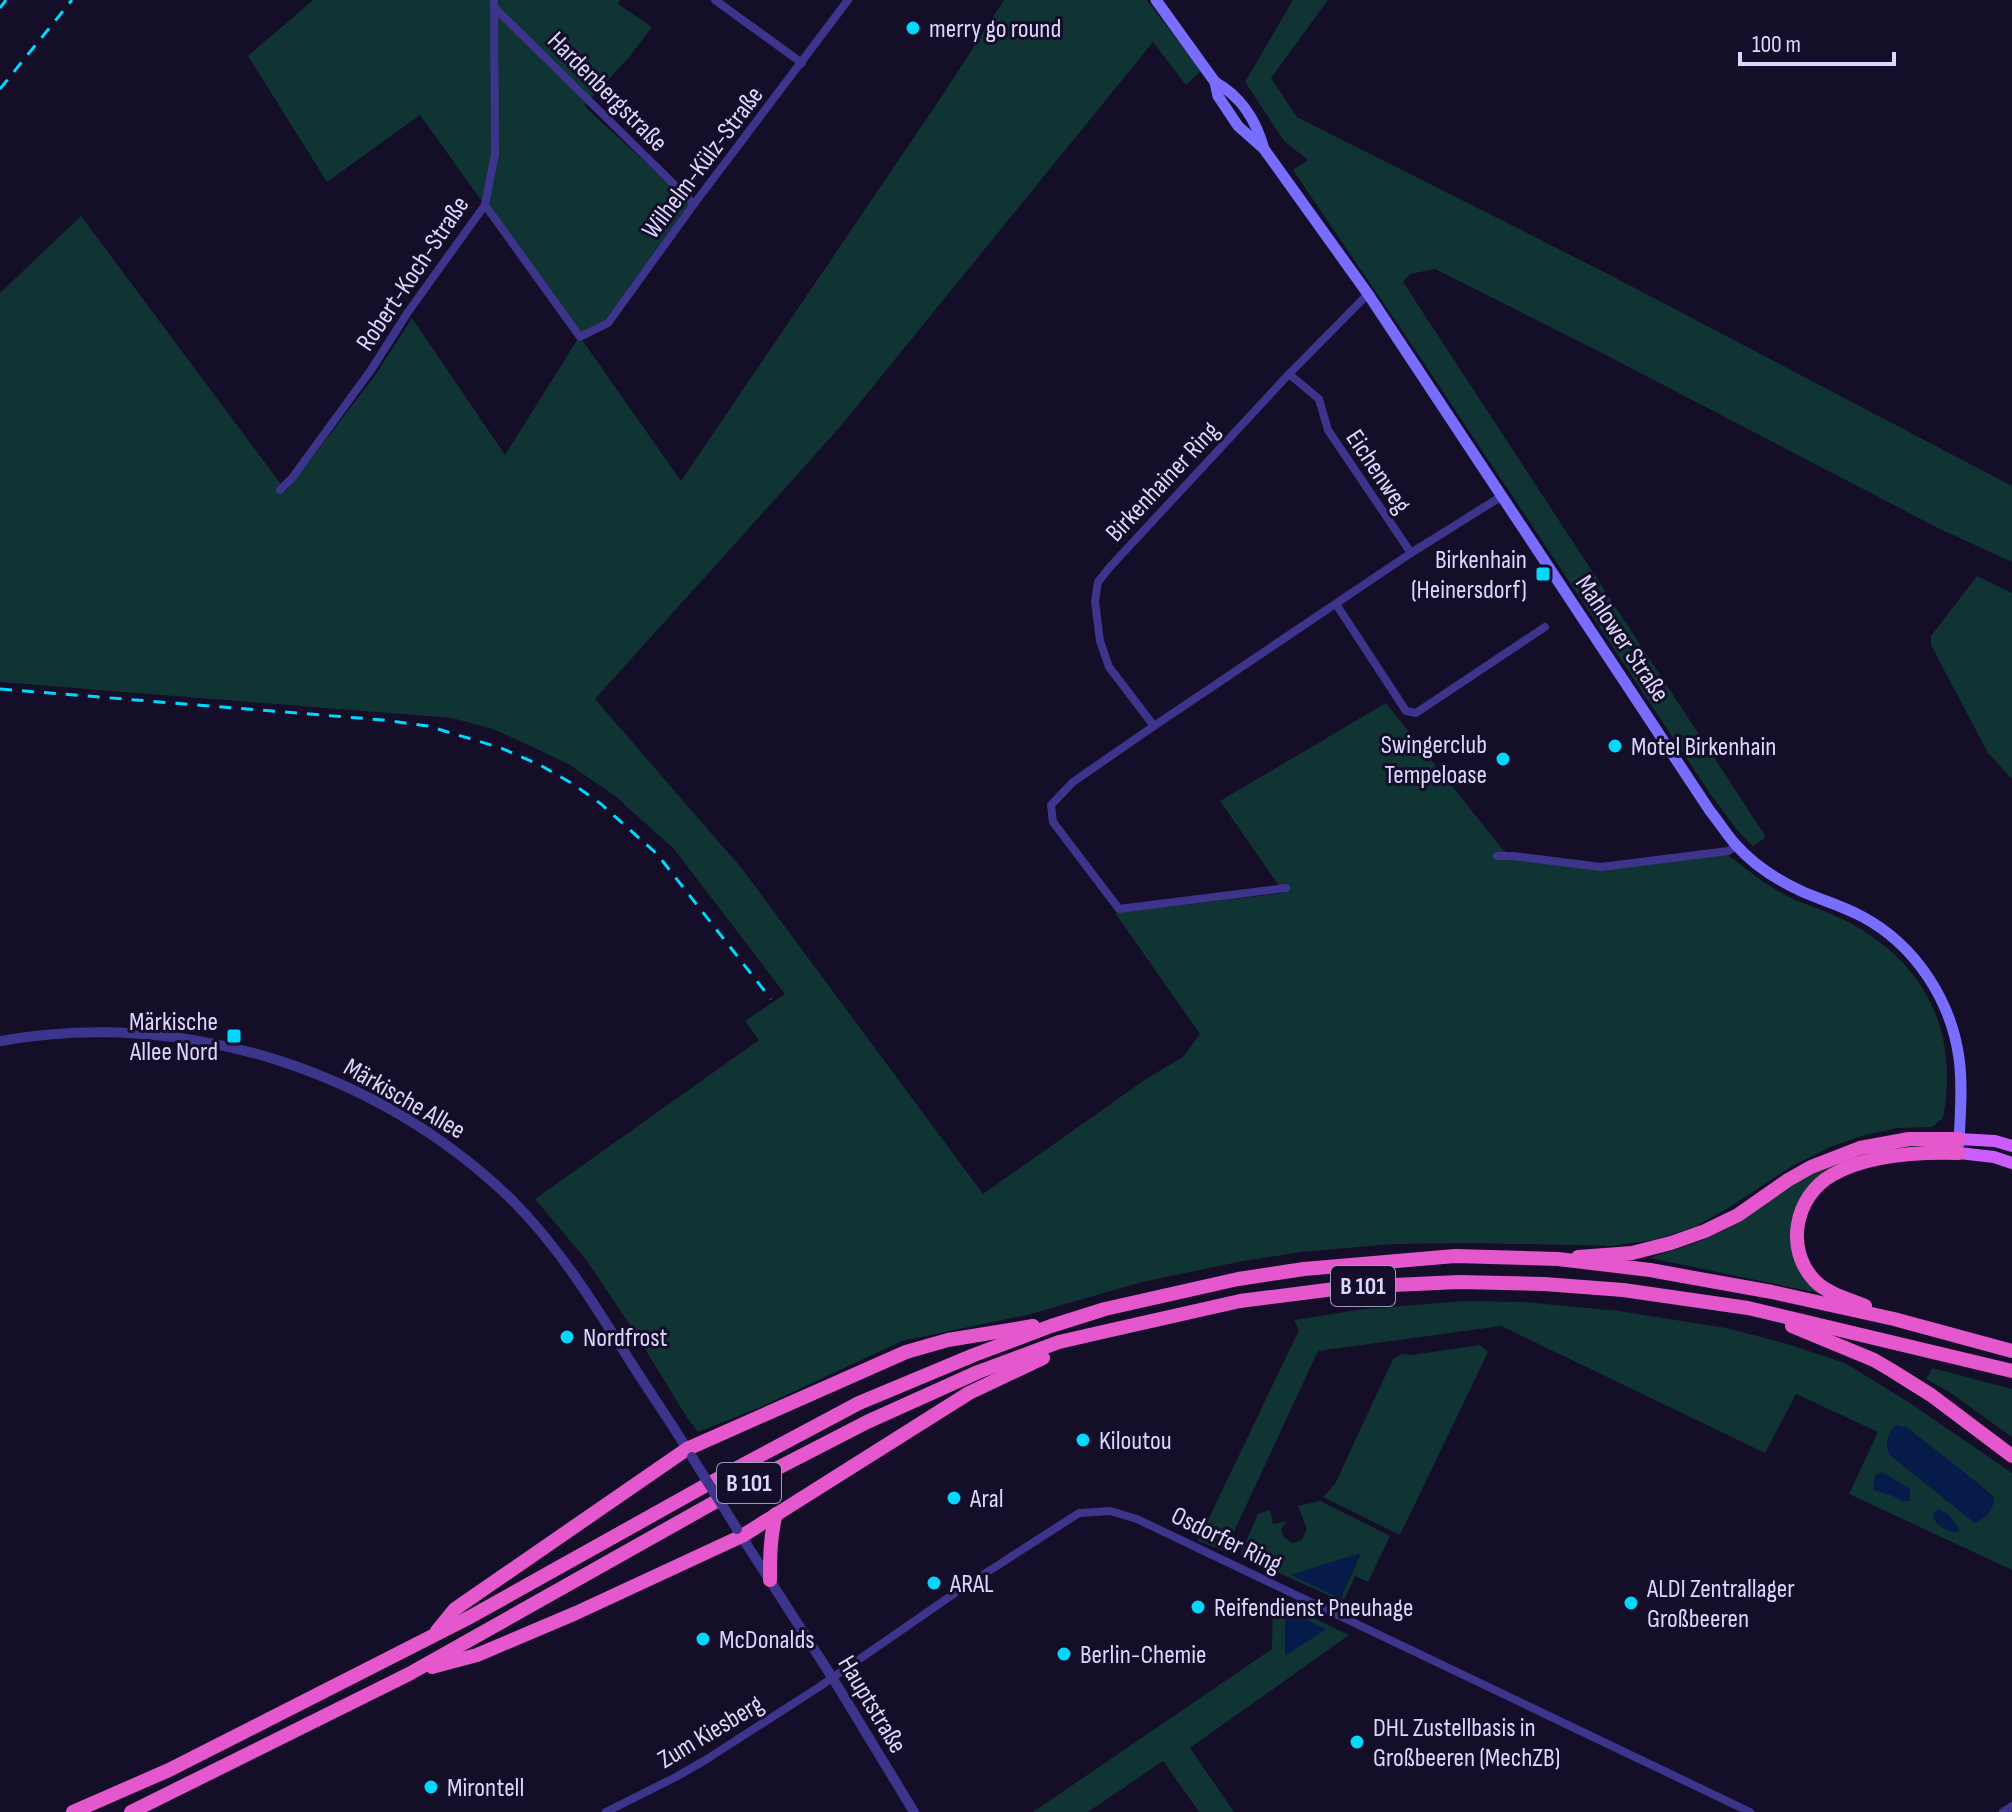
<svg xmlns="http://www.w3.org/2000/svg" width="2012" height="1812" viewBox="0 0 2012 1812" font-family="'Sofia Sans Condensed',sans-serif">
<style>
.green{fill:#103334;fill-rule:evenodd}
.water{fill:#061b4a}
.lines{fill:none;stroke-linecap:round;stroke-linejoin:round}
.minor{stroke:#3d358c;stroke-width:8}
.tertiary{stroke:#3d358c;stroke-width:10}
.secondary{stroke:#796dff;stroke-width:11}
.primary{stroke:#cb5dff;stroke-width:12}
.trunk{stroke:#e557cd;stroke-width:14}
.rail{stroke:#02d8ff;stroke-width:3;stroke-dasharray:12 10;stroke-linecap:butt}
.tertiary-bridge{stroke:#3d358c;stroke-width:10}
.poi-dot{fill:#02d8ff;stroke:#140e29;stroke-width:3}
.labels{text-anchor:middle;stroke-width:6;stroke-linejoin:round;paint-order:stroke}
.shield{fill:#140e29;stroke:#a19abf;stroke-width:2}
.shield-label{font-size:24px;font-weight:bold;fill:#ddd6ff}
.poi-label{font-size:26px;fill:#ddd6ff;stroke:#140e29;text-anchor:start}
.street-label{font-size:26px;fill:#ddd6ff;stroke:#140e29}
</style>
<rect width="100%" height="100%" fill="#140e29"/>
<g class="green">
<path d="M313 0H620L618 4 652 27 630 56 584 106 690 203 605 320 580 337 681 481 942 96 1004 0H1147L1201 71 1186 85 1153 42 840 427 595 699 743 870 983 1194 1146 1079 1183 1057 1200 1034 1115 913 1284 893 1220 801 1386 703 1503 850 1513 855 1601 867 1723 851C1741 865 1758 879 1778 891 1800 904 1827 910 1850 923 1927 965 1959 1033 1943 1118L1932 1127 1897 1128 1865 1135 1830 1147 1794 1165 1728 1208 1695 1227 1653 1240 1612 1246 1473 1243 1393 1244 1301 1252 1238 1262 1142 1282 1027 1315 902 1341 765 1405 698 1432 686 1416 634 1331 587 1261 535 1199 759 1040 745 1021 785 994 674 849 615 796 570 765 539 750 493 729 452 718 0 682V293L81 216 286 491 374 377 412 318 505 455 579 337 420 115 327 182 248 56Z"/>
<polygon points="1293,0 1328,0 1271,78 1297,117 1608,274 2012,486 2012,562 1938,528 1602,353 1435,269 1410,274 1403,282 1766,837 1753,846 1738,831 1711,795 1414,348 1293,170 1308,160 1284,141 1245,82"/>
<polygon points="1977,576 2012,593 2012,779 1988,753 1931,645 1931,636"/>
<path d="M1927 1143V1147L1826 1171 1811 1183 1795 1208 1791 1221 1793 1254 1803 1273 1818 1293 1650 1258C1679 1248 1710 1240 1736 1223 1766 1205 1792 1180 1825 1166 1857 1152 1892 1148 1927 1143Z"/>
<path d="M1465 1301 1523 1302 1619 1311 1726 1328 1784 1343 1845 1363 1910 1403 2012 1473V1570L1849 1494 1878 1432 1796 1394 1765 1453 1501 1326 1318 1351 1225 1551 1198 1541 1299 1330 1294 1320 1364 1309ZM1906 1427 1966 1474 1994 1497C1993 1511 1987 1516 1975 1523L1889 1454Z"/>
<polygon points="1480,1345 1488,1352 1400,1535 1323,1497 1335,1484 1393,1359 1401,1354 1411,1355"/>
<polygon points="1932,1368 2012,1389 2012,1437 1948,1391 1926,1379"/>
<polygon points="1320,1501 1390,1536 1368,1582 1355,1576 1344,1600 1341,1597 1360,1555 1292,1575 1340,1598 1343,1602 1240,1555 1258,1514 1270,1510 1273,1524 1287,1521 1281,1529 1284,1537 1292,1543 1302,1540 1307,1529 1298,1506"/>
<polygon points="1273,1598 1349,1635 1190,1748 1234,1812 1199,1812 1163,1761 1088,1812 1033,1812 1272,1649"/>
</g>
<g class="water">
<path d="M1896 1425 1906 1427 1966 1474 1994 1498C1993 1511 1987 1516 1975 1523L1889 1454C1884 1443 1888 1433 1896 1425Z"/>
<path d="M1882 1472 1910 1489V1501H1901C1894 1494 1883 1494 1873 1490L1875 1475Z"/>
<path d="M1938 1509 1948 1514 1959 1528 1957 1532C1947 1532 1938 1526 1933 1518L1934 1513Z"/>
<polygon points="1360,1553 1340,1598 1291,1575"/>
<polygon points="1285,1610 1326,1629 1285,1656"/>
</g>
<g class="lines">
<g class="minor">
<polyline points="715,0 802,63"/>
<polyline points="494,7 694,204"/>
<polyline points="485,205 580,337 608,323 694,204 848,0"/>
<polyline points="1289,374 1319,399 1328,430 1411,553"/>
<polyline points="280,490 292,478 371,370 408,312 485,205 495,154 494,0"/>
<polyline points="1336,604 1406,711 1416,713 1545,627"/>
<polyline points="1154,726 1109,667 1100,641 1095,601 1098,582 1109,568 1289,374 1368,294"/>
<polyline points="1497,856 1513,856 1601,867 1728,851 1737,846"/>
<polyline points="1286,888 1119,909 1053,822 1051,805 1073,782 1154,726 1411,553 1502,496"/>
<polyline points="606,1812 676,1777 707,1759 819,1687 958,1591 1079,1513 1110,1511 1137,1519 1750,1812"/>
<polyline points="2003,1812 2012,1806"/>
</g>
<g class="tertiary">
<path d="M0 1041C185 1008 378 1070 512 1200 559 1247 595 1305 630 1361 649 1391 670 1421 689 1452"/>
<polyline points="738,1531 832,1677 914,1812"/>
</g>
<g class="secondary">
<path d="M1156 0 1215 82 1218 96 1238 126 1264 149 1368 294 1710 811C1719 822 1727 835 1736 845 1753 864 1777 880 1801 891 1821 900 1843 906 1863 917 1915 945 1951 1000 1959 1058 1963 1086 1960 1116 1959 1144"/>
<path d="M1215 82C1242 97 1256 120 1264 149"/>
</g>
<g class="primary">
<polyline points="1959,1139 1995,1141 2012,1146"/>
<polyline points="1959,1153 1994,1157 2012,1163"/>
</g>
<g class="trunk">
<polyline points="1578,1257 1632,1253 1671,1243 1705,1231 1738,1215 1788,1180 1811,1167 1860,1148 1909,1139 1959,1139"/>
<path d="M1865 1306C1848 1299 1828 1294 1815 1281 1784 1249 1795 1196 1832 1175 1866 1155 1920 1152 1959 1153"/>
<polyline points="1792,1326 1874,1360 1891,1370 1931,1395 2012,1456"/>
<path d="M770 1580C770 1557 770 1536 776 1514"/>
<polyline points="437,1631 455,1609 687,1449 906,1352 948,1340 1033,1326"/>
<polyline points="432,1667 477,1655 576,1613 742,1536 969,1393 1043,1358"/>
<polyline points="73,1812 169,1770 470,1617 735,1469 859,1403 974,1355 1051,1326 1105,1309 1238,1279 1304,1269 1455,1256 1558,1259 1650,1270 1772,1292 1894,1319 2012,1351"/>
<polyline points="131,1812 409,1674 745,1485 867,1422 978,1372 1059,1342 1107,1331 1240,1301 1350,1287 1459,1282 1544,1284 1623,1290 1748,1308 2012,1371"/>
</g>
<g class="rail">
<polyline points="0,8 6,0"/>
<polyline points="0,89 72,0"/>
<polyline points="0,689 383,720 428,726 501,748 540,765 573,784 601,804 657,854 771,999"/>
</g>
<polyline class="tertiary-bridge" points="692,1457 737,1529"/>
</g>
<g class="poi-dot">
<circle cx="913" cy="28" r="8"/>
<rect x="1535" y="566" width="16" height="16" rx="4"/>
<circle cx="1615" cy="746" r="8"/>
<circle cx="1503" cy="759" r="8"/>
<rect x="226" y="1028" width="16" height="16" rx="4"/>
<circle cx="567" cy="1337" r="8"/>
<circle cx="1083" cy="1440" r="8"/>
<circle cx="954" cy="1498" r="8"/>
<circle cx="934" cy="1583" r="8"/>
<circle cx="1631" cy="1603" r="8"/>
<circle cx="1198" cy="1607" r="8"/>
<circle cx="703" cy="1639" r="8"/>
<circle cx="1064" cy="1654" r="8"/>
<circle cx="1357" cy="1742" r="8"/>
<circle cx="431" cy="1787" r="8"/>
</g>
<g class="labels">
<g class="shield">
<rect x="1331" y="1266" width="64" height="40" rx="6"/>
<rect x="717" y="1463" width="64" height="40" rx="6"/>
</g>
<g class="shield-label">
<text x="1363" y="1294">B 101</text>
<text x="749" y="1491">B 101</text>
</g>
<g class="poi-label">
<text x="929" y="37">merry go round</text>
<text x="1527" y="568" text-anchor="end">Birkenhain<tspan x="1527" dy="30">(Heinersdorf)</tspan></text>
<text x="1487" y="753" text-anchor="end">Swingerclub<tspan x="1487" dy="30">Tempeloase</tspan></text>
<text x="1631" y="755">Motel Birkenhain</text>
<text x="218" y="1030" text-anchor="end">Märkische<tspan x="218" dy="30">Allee Nord</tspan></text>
<text x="583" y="1346">Nordfrost</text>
<text x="1099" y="1449">Kiloutou</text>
<text x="970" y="1507">Aral</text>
<text x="950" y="1592">ARAL</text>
<text x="1647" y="1597">ALDI Zentrallager<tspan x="1647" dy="30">Großbeeren</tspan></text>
<text x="1214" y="1616">Reifendienst Pneuhage</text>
<text x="719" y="1648">McDonalds</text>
<text x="1080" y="1663">Berlin-Chemie</text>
<text x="1373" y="1736">DHL Zustellbasis in<tspan x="1373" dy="30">Großbeeren (MechZB)</tspan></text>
<text x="447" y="1796">Mirontell</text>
</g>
<g class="street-label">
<text transform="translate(608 91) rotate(45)" y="9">Hardenbergstraße</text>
<text transform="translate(702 162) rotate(-53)" y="9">Wilhelm-Külz-Straße</text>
<text transform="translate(412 273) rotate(-56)" y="9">Robert-Koch-Straße</text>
<text transform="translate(1379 471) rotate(56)" y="9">Eichenweg</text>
<text transform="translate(1162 481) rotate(-47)" y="9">Birkenhainer Ring</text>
<text transform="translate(1623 638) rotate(56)" y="9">Mahlower Straße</text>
<text transform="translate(405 1098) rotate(30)" y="9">Märkische Allee</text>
<text transform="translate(1227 1539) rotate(26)" y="9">Osdorfer Ring</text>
<text transform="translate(873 1704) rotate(59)" y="9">Hauptstraße</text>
<text transform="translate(710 1731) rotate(-31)" y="9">Zum Kiesberg</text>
</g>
</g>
<path d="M1740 52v12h154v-12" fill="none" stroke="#ddd6ff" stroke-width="4"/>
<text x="1752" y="52" font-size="24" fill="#ddd6ff" stroke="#140e29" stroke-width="6" paint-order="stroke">100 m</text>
</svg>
